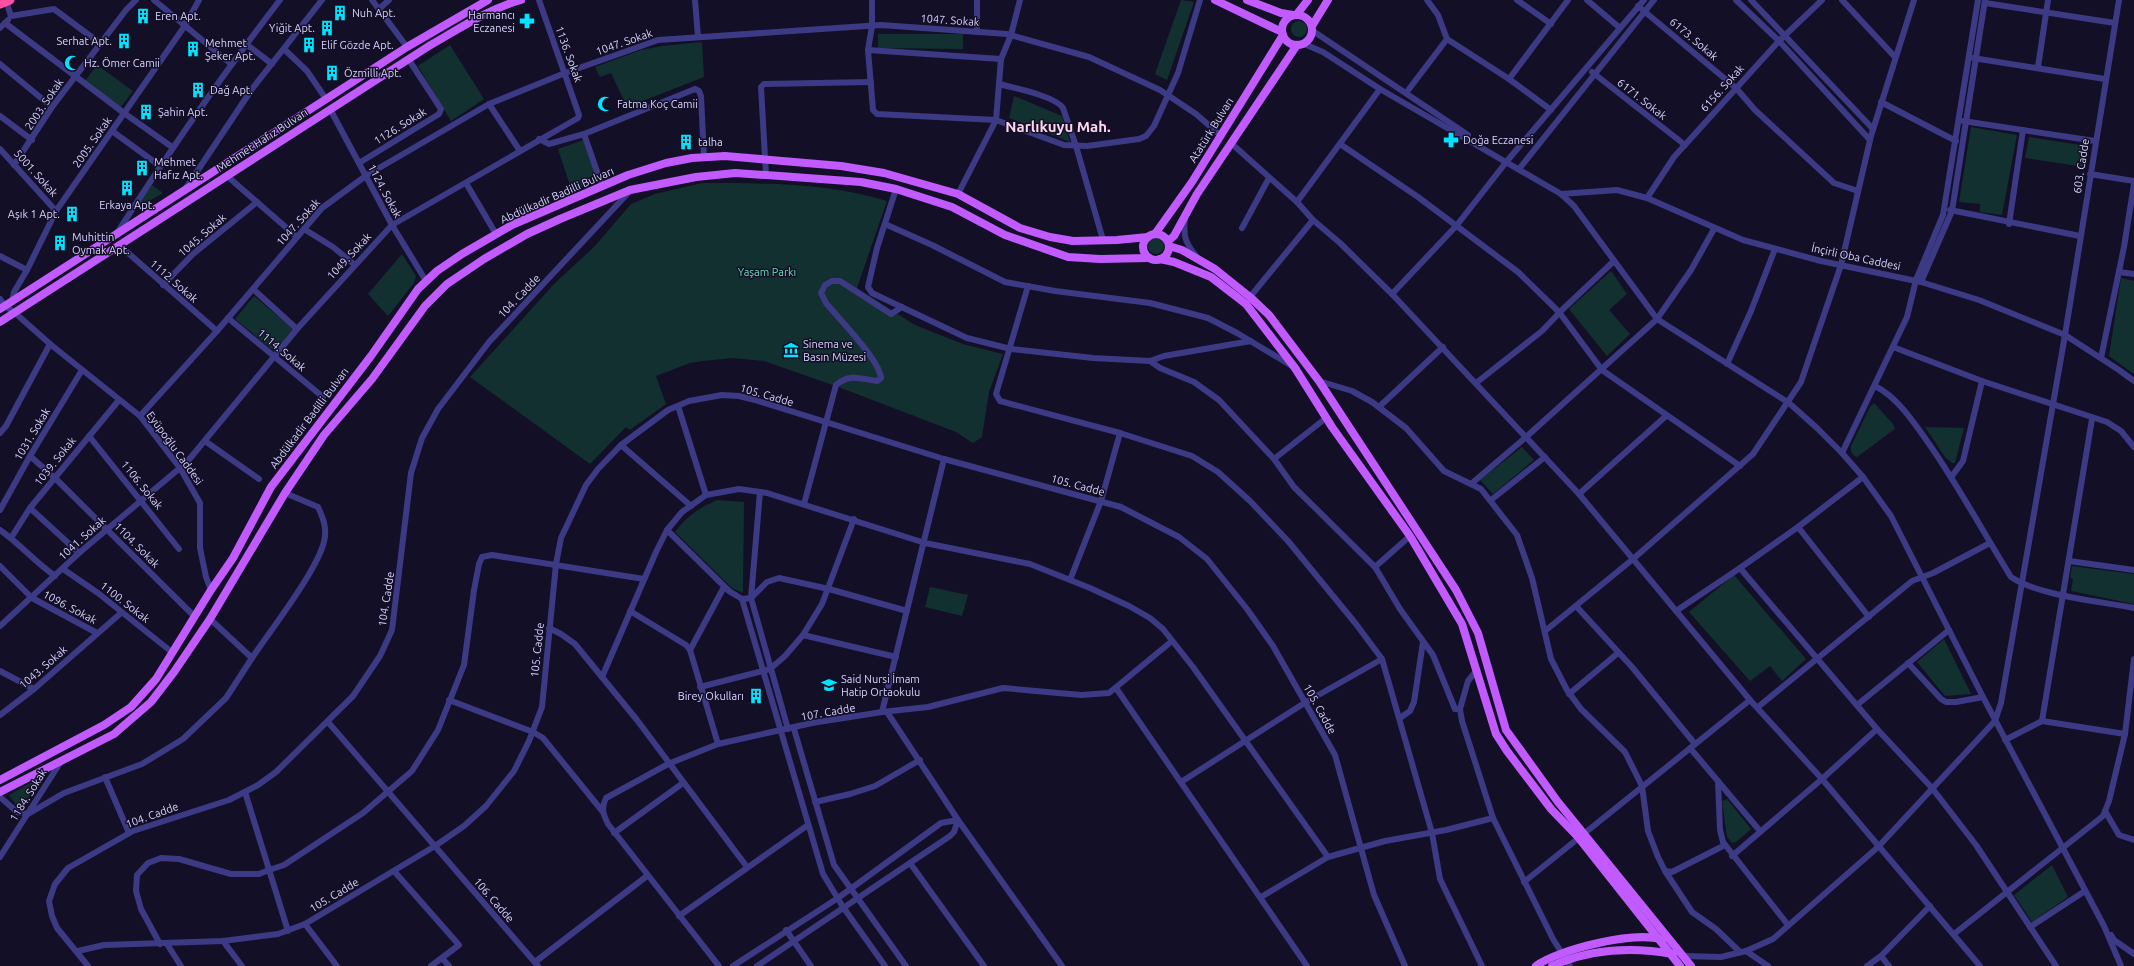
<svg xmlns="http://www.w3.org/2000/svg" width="2134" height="966" viewBox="0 0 2134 966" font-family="Ubuntu,sans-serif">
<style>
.green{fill:#12302f}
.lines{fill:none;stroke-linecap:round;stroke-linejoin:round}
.minor{stroke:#3d3a85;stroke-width:6}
.major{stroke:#c25bff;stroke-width:8}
.highway{stroke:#ff4fa3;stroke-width:9}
.labels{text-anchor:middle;stroke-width:3;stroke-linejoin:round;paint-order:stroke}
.poi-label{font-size:11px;fill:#d9d4ff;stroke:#130f26;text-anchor:start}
.street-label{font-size:11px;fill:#d9d4ff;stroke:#130f26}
.park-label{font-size:11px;fill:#5fe0c0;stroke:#130f26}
.district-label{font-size:15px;font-weight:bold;fill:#ffd6f0;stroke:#130f26}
</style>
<rect width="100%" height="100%" fill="#130f26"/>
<g class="green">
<polygon points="1181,0 1194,2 1167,80 1155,74"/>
<circle cx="1299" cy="29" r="8"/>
<polygon points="878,34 963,34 963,49 878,48"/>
<polygon points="702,42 704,77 627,107 611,73 600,77 595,67 641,50 662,46"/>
<polygon points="450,45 484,99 451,121 418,66"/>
<polygon points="97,65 133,91 121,107 85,81"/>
<polygon points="1014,96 1062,116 1070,142 1009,118"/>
<polygon points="1971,127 2017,135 2002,215 1980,212 1980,204 1959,202"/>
<polygon points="2029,137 2087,146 2084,167 2025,158"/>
<polygon points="583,140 598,181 572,191 558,149"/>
<path d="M702 183C763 183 828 183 887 201L857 288 915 325 963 344 1003 354 989 392 982 437 973 443 956 432 841 388 764 361 733 358 703 361 690 363 656 376 666 404 630 430 626 427 590 464 470 377 555 283 594 247 631 204 655 194Z"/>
<polygon points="152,185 163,193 134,210"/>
<circle cx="1156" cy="246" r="8"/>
<polygon points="402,254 416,276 414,283 388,316 368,294"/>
<polygon points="1611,271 1627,294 1609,310 1630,334 1607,356 1569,309"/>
<polygon points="2121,278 2134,281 2134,374 2109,356"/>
<polygon points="254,296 293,329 275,352 235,319"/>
<path d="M1874 403 1893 424 1895 429 1857 457C1852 455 1850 451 1851 446L1870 407Z"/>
<polygon points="1925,427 1964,428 1955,463 1952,463 1945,457"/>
<polygon points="1522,447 1534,460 1493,494 1480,480"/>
<path d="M717 500 744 502 743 593 732 588 675 532C687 516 699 508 717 500Z"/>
<polygon points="2072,566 2134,574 2134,604 2071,591 2073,579 2070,578"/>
<polygon points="1734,575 1806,659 1782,681 1770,666 1750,681 1689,612"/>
<polygon points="930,587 968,595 962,616 925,607"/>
<polygon points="1944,639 1971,694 1945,696 1917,662"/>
<polygon points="48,773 19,809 9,795"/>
<polygon points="1727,799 1751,829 1736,842 1732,843 1727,837 1722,801"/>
<polygon points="2052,865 2068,897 2032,922 2014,895"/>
</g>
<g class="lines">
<g class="minor">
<polyline points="154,0 231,64"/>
<polyline points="372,0 407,47"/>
<polyline points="695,0 698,37"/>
<polyline points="872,0 872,26 868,50 1001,59"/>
<polyline points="1517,0 1551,24"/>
<polyline points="1587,0 1620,28"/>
<polyline points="1736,0 1779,41 1870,140"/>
<polyline points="1751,0 1873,129"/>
<polyline points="1842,0 1895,57"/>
<polyline points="6,1 11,16 54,9 101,44"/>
<polyline points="1985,3 2115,23"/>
<polyline points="1638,6 1736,88 1755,110 1834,183 1858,191"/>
<polyline points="379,9 389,0"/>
<polyline points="5,23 124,113 172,147"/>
<polyline points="0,28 8,20"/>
<polyline points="1313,31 1468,135"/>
<polyline points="977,32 977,0"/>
<polyline points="1447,39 1509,79 1551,110"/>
<polyline points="246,44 272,64"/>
<polyline points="1304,44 1323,52 1380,89 1561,194 1574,206 1657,319 1789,403 1817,428 1842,453 1863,477 1891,516 1983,697 2104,926 2121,966"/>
<polyline points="284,49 307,71 326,99"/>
<polyline points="868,50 873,110 877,114 996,120 1064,145 1087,146 1139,139 1146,136 1154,126 1178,73 1200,0"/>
<polyline points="1973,58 2105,79"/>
<polyline points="0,64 52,107"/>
<polyline points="2038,67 2048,0"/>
<polyline points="1592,72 1685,145"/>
<polyline points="1509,79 1568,0"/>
<path d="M999 84C1014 88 1055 96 1063 108L1076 146 1103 240"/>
<polyline points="1406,93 1447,39 1438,15 1427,0"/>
<polyline points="1881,102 1956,141"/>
<polyline points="489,104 520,151"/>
<polyline points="330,109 392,225 426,281"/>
<polyline points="0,116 32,140"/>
<polyline points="1963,121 2095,141"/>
<polyline points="112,131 160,166"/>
<polyline points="584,134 602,186"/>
<polyline points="539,139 549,144 584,134 695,89 699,91 701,96 704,158"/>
<polyline points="1232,144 1297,202 1313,220 1340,243 1392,294 1579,494 1750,700 1822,779 1980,966"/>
<polyline points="1340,144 1418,197 1518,272 1559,312 1602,370 1740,466"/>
<polyline points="0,149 56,211"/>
<polyline points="359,163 439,114 441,109 409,60"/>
<polyline points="14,165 52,107 126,10 136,0"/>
<polyline points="1519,169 1654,0"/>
<polyline points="2090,174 2134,181"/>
<polyline points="766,175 761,87 764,84 871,82"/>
<polyline points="227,176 297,237"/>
<polyline points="466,183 496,234"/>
<polyline points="186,188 252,89 322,0"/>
<polyline points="896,189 877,248 868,287 872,293 967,338 1011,349 1093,358 1150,361 1164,356 1251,341"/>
<polyline points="958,194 996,120 1001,59 1011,35 1020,0"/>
<polyline points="1561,194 1617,190 1647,198 1743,240 1821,261 1921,282 1979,300 2065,335 2119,370 2134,381"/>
<polyline points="1647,198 1674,157 1779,41 1822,0"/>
<polyline points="1297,202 1380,89"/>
<polyline points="1950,210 2080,236"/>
<path d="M1185 218C1183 236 1185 243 1197 257"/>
<polyline points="885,224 932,245 1005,282 1055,291 1150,303 1208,318 1237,333 1292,366"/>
<polyline points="2009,224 2023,130"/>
<polyline points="1242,228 1269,178"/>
<polyline points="304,229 333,247 355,265"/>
<path d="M117 233C168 153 222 75 280 0"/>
<polyline points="119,245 217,331"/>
<polyline points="0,256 27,270"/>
<polyline points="2119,272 2134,274"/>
<polyline points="1921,282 1952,211 1985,0"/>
<polyline points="163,285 193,254 257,202"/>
<polyline points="1028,286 996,394 1000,401 1120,433 1192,456 1218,472 1250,501 1288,541 1356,624 1382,659 1432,833 1440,879 1482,966"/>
<polyline points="253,289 297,329"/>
<polyline points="1392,294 1457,225 1507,161 1644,0"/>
<polyline points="1250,297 1313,220"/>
<polyline points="0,299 5,306 14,312 50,344 140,416 180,468 200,503 200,548 206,577 211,590"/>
<polyline points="12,301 14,292 27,270 56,211 184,27 199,0"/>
<polyline points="228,318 323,397"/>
<polyline points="1893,347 1982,381 2107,422 2121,431 2134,447"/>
<polyline points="2101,358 2124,247 2134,184"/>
<polyline points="1150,361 1160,368 1194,382 1219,400 1274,459 1294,487 1375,567 1400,609 1433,655 1455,709 1460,709 1468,681 1477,670"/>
<polyline points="1727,364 1751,311 1775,249"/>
<polyline points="1319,381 1352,391 1372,402 1406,428 1444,471 1481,489 1517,535 1532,578 1551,659 1567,690 1581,709 1625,752 1642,786 1648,831 1658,857 1665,871 1672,872 1725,845"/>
<polyline points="1476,383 1542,331 1563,309 1614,261"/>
<path d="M1875 386C1897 397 1913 421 1927 441 1958 485 1983 532 2011 577 2039 596 2099 601 2134 608"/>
<polyline points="678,406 706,495"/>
<polyline points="1379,407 1443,347"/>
<polyline points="140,416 217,331 322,208 367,175 489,104 565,73 658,40 881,25 1007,34 1089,57 1160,90 1196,114 1220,135"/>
<polyline points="0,433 6,426 50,344"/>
<polyline points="89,436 179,549"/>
<polyline points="205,441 259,479"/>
<polyline points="621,445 691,506"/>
<polyline points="1842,453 1907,317 1916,280 1943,215 1978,0"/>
<polyline points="30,456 55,478 195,617"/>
<polyline points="1274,459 1326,418"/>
<polyline points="1952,476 1963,461 1982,381"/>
<polyline points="1471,484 1525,438 1657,319 1691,270 1714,229"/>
<polyline points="760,492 751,598 788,729"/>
<polyline points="1579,494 1666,416"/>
<polyline points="1491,500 1545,457"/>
<path d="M804 504 836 385C850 373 861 379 877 381L881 378C879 359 840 320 826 303L821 293 825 285 832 281H840L891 314 902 307"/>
<polyline points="30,508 79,553"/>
<polyline points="0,510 30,456 82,370"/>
<polyline points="1798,527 1863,477"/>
<path d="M0 530C20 544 35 562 55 576"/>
<polyline points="667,530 729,591 742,599 751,598 767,582 779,578 829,589 907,611"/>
<polyline points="11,538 30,508 119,400"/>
<polyline points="2069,561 2134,570"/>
<polyline points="0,566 32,598 97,633"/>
<polyline points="1375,567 1410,536"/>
<polyline points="63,569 98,593 173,653"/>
<polyline points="1070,580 1101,501 1120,433"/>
<polyline points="742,599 823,874 843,907 885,966"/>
<polyline points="1576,606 1632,667 1695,744"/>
<polyline points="630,611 686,645 690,650 718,744"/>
<polyline points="1676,611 1740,568"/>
<polyline points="1869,617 1798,527 1740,568 1877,729 1932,788 1976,845 2056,966"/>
<path d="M210 619 252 658C269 632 323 564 325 536 326 525 323 518 318 507L285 493"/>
<polyline points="0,626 79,553 187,462 297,329 392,225 578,118 579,115 539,0"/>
<polyline points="549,628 561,634 575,644 637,720 747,867"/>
<polyline points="1545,631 1633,559 1753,454 1801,382 1841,265 1871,136 1914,0"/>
<polyline points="803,635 896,657"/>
<polyline points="690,650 724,587"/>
<polyline points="1908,663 1941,699 1946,702 1956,702 1983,697"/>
<polyline points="0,671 34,689"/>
<polyline points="602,677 656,552 667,530 682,512 706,495 739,489 767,493 925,543 1030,564 1090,588 1129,606 1150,618 1163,629 1193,667 1328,857"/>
<polyline points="700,687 770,669 785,656 803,635 822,604 854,519"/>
<polyline points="1116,688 1307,966"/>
<polyline points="1569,694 1618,653"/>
<polyline points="449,700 533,732 543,738 603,812"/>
<polyline points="1857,705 1949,630"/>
<polyline points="1758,707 1912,581 1933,573 1990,543"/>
<polyline points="1460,709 1462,721 1493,818 1553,939 1570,966"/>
<polyline points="882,712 944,459"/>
<polyline points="887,712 958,820 1062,966"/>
<polyline points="0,715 34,689 121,613"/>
<polyline points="1400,718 1410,711 1414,702 1423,642"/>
<polyline points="2042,721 2092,419"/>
<polyline points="328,722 538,966"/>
<polyline points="794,729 834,865 906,966"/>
<polyline points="2005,740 2042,721 2125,734"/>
<polyline points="1690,748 1760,831"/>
<polyline points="105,777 129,833"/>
<polyline points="1718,781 1720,830 1723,842 1788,925"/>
<polyline points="1181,782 1306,702 1382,659"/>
<polyline points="245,792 288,931"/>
<polyline points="0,797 17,812 28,814 64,793 142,764 183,739 226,698 252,658"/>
<polyline points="815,802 850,794 875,786 920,760"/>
<polyline points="2105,811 2119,835 2134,840"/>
<polyline points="614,833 683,783"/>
<polyline points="1732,856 1822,779 1877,729"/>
<polyline points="0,857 60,763"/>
<polyline points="910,863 984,966"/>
<polyline points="394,871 459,945 431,966"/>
<polyline points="1665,871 1692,912 1716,929 1740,952"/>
<polyline points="1524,882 1750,700"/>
<polyline points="1261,897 1328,857 1385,841 1446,830 1493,818"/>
<polyline points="679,916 808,825"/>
<polyline points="305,924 337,966"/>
<polyline points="2030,927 2085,891"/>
<polyline points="786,930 811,966"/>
<polyline points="1954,934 2103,816 2109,801 2125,734 2134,659"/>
<polyline points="2111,935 2114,940 2134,954"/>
<polyline points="223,941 242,966"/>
<polyline points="160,944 141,909 136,891 137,875 148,863 161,858 179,859 231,874 259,874 269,870 284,865 363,813 412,771 438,730 464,665 474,590 479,564 482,557 492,555 644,579"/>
<polyline points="167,944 181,966"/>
<polyline points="78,951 104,945 223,941 278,934 305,924 435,846 464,826 486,806 514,771 529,741 542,707 556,564 561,538 586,485 598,469 621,445 668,410 689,401 722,395 739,396 755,400 944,459 1121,507 1179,537 1207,559 1247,609 1273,646 1335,755 1374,895 1405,966"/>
<polyline points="1746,951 1768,966"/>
<polyline points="1683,956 1721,957 1746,951 1773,939 1878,847 1995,721 2001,703 2065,335 2119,0"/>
<polyline points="1881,956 1889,966"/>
<polyline points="442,958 449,966"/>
<polyline points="535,962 647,876"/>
<polyline points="88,966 57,928 52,916 49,901 55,884 68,868 133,831 229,800 258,785 276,772 353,696 380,656 392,630 411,473 422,438 438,409 489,342 630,191"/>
<path d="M719 966 608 824C603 814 601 808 606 798L668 764 718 744 812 723 882 712 928 707 1003 688 1081 695 1109 693 1172 641"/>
<polyline points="733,966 838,898 941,823 958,820 954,832 950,836 757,966"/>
<polyline points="1867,966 1881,956 1930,906"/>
</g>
<g class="major">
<polyline points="1215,0 1282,32"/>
<polyline points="1247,0 1281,13 1293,15"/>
<polyline points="1297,14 1308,0"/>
<circle cx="1297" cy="30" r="15"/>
<polyline points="1312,26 1328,0"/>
<polyline points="1155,234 1192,182 1283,35"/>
<circle cx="1156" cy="247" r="13"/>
<polyline points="1168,241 1174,236 1197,194 1297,45"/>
<polyline points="1169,246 1182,250 1215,269 1250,297 1269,315 1319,381 1456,590 1478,633 1506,730 1558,802 1691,966"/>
<polyline points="1160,259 1174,262 1211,277 1246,304 1295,368 1332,427 1410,536 1462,624 1496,734 1507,751 1551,809 1578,837 1680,966"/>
<polyline points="0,309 407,47 488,0"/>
<path d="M0 322 429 46C459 29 488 9 521 0"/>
<polyline points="0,780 104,725 131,707 156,679 211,590 233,558 271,487 371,356 418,289 437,271 462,254 512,225 628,175 666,163 692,158 725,156 841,166 884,173 958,194 1020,228 1050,237 1073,241 1117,240 1148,237"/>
<polyline points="0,792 114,734 151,702 174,672 210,619 285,493 324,435 372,379 425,306 447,284 484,259 527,234 560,219 630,190 696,177 735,173 780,176 861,182 896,189 952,207 1005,235 1068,257 1100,259 1149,258"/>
<path d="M1536 966C1557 950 1636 930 1662 940"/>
<path d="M1552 966C1590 949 1633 947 1673 954"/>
</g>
<polyline class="highway" points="0,4 10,0"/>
</g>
<defs>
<g id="building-bare" transform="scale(1.2)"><path d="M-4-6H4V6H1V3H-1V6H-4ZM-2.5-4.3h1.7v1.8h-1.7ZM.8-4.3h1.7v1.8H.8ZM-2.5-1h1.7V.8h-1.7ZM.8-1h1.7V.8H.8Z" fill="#00e5ff" stroke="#130f26" stroke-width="2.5" paint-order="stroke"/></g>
<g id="pharmacy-bare" transform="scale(1.2)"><path d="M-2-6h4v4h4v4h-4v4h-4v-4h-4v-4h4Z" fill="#00e5ff" stroke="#130f26" stroke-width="2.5" paint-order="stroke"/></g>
<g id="mosque-bare" transform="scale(1.2)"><path d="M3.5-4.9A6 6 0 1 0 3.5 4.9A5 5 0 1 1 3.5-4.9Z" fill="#00e5ff" stroke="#130f26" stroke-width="2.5" paint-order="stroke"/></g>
<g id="museum-bare" transform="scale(1.2)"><path d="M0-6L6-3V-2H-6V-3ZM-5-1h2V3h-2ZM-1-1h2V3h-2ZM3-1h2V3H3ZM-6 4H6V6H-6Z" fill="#00e5ff" stroke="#130f26" stroke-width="2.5" paint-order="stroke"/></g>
<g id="school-bare" transform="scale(1.2)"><path d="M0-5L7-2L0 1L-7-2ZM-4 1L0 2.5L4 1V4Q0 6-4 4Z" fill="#00e5ff" stroke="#130f26" stroke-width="2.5" paint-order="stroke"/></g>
</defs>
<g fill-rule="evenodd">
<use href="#building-bare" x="340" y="13"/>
<use href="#building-bare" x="143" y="16"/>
<use href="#pharmacy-bare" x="527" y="21"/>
<use href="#building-bare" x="327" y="28"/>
<use href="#building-bare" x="124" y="41"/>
<use href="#building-bare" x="309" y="45"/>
<use href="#building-bare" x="193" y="49"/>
<use href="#mosque-bare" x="72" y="63"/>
<use href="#building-bare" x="332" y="73"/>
<use href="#building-bare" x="198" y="90"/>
<use href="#mosque-bare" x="605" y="104"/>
<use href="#building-bare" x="146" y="112"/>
<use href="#pharmacy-bare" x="1451" y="140"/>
<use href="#building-bare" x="686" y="142"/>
<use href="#building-bare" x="142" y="168"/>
<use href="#building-bare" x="127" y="188"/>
<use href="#building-bare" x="72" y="214"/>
<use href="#building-bare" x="60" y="243"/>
<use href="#museum-bare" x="791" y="350"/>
<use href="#school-bare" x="829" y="685"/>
<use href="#building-bare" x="756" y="696"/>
</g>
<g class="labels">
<g class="poi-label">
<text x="352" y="17">Nuh Apt.</text>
<text x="515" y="19" text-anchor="end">Harmancı<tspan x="515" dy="13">Eczanesi</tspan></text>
<text x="155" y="20">Eren Apt.</text>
<text x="315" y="32" text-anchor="end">Yiğit Apt.</text>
<text x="112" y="45" text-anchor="end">Serhat Apt.</text>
<text x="205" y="47">Mehmet<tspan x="205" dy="13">Şeker Apt.</tspan></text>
<text x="321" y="49">Elif Gözde Apt.</text>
<text x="84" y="67">Hz. Ömer Camii</text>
<text x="344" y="77">Özmilli Apt.</text>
<text x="210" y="94">Dağ Apt.</text>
<text x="617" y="108">Fatma Koç Camii</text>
<text x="158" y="116">Şahin Apt.</text>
<text x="1463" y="144">Doğa Eczanesi</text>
<text x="698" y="146">talha</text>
<text x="154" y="166">Mehmet<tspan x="154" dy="13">Hafız Apt.</tspan></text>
<text x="127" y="209" text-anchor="middle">Erkaya Apt.</text>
<text x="60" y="218" text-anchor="end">Aşık 1 Apt.</text>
<text x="72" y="241">Muhittin<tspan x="72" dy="13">Oymak Apt.</tspan></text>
<text x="803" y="348">Sinema ve<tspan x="803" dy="13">Basın Müzesi</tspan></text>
<text x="841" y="683">Said Nursi İmam<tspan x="841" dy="13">Hatip Ortaokulu</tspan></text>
<text x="744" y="700" text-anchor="end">Birey Okulları</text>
</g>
<g class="street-label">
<text transform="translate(950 20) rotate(4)" y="4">1047. Sokak</text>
<text transform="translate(1694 39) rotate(40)" y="4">6173. Sokak</text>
<text transform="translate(624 42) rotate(-19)" y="4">1047. Sokak</text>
<text transform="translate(569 54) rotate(70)" y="4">1136. Sokak</text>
<text transform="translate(1722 88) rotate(-48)" y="4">6156. Sokak</text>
<text transform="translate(1642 99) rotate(38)" y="4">6171. Sokak</text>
<text transform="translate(44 104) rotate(-56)" y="4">2003. Sokak</text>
<text transform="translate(400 126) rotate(-32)" y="4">1126. Sokak</text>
<text transform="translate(1211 130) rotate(-58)" y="4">Atatürk Bulvarı</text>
<text transform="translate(262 140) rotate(-33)" y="4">Mehmet Hafız Bulvarı</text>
<text transform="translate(92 142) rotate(-55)" y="4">2005. Sokak</text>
<text transform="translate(2081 166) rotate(-81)" y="4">603. Cadde</text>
<text transform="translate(36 173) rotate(48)" y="4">5001. Sokak</text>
<text transform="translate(385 191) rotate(62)" y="4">1124. Sokak</text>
<text transform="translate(557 195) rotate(-24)" y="4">Abdülkadir Badilli Bulvarı</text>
<text transform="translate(298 222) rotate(-48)" y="4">1047. Sokak</text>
<text transform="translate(202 235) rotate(-41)" y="4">1045. Sokak</text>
<text transform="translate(349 256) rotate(-47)" y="4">1049. Sokak</text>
<text transform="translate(1856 257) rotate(12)" y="4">İnçirli Oba Caddesi</text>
<text transform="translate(174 281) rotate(41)" y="4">1112. Sokak</text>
<text transform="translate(519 296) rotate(-46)" y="4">104. Cadde</text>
<text transform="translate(282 350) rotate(40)" y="4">1114. Sokak</text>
<text transform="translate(767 395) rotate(16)" y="4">105. Cadde</text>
<text transform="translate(309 418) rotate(-53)" y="4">Abdülkadir Badilli Bulvarı</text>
<text transform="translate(32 434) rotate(-59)" y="4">1031. Sokak</text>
<text transform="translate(175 448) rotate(54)" y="4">Eyüpoğlu Caddesi</text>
<text transform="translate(55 461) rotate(-51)" y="4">1039. Sokak</text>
<text transform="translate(142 485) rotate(51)" y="4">1106. Sokak</text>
<text transform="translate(1078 485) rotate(15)" y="4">105. Cadde</text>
<text transform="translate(82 538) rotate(-42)" y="4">1041. Sokak</text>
<text transform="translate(137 545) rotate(45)" y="4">1104. Sokak</text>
<text transform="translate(386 599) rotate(-81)" y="4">104. Cadde</text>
<text transform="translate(125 602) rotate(38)" y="4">1100. Sokak</text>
<text transform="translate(70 607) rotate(28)" y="4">1096. Sokak</text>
<text transform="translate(537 650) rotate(-84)" y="4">105. Cadde</text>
<text transform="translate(43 667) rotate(-41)" y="4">1043. Sokak</text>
<text transform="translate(1320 709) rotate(61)" y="4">105. Cadde</text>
<text transform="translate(828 712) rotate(-10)" y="4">107. Cadde</text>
<text transform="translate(28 795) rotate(-58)" y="4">1184. Sokak</text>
<text transform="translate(152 815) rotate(-20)" y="4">104. Cadde</text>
<text transform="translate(334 895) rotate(-31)" y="4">105. Cadde</text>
<text transform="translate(494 900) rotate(49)" y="4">106. Cadde</text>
</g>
<g class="park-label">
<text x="767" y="276">Yaşam Parkı</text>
</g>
<g class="district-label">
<text x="1058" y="132">Narlıkuyu Mah.</text>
</g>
</g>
</svg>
